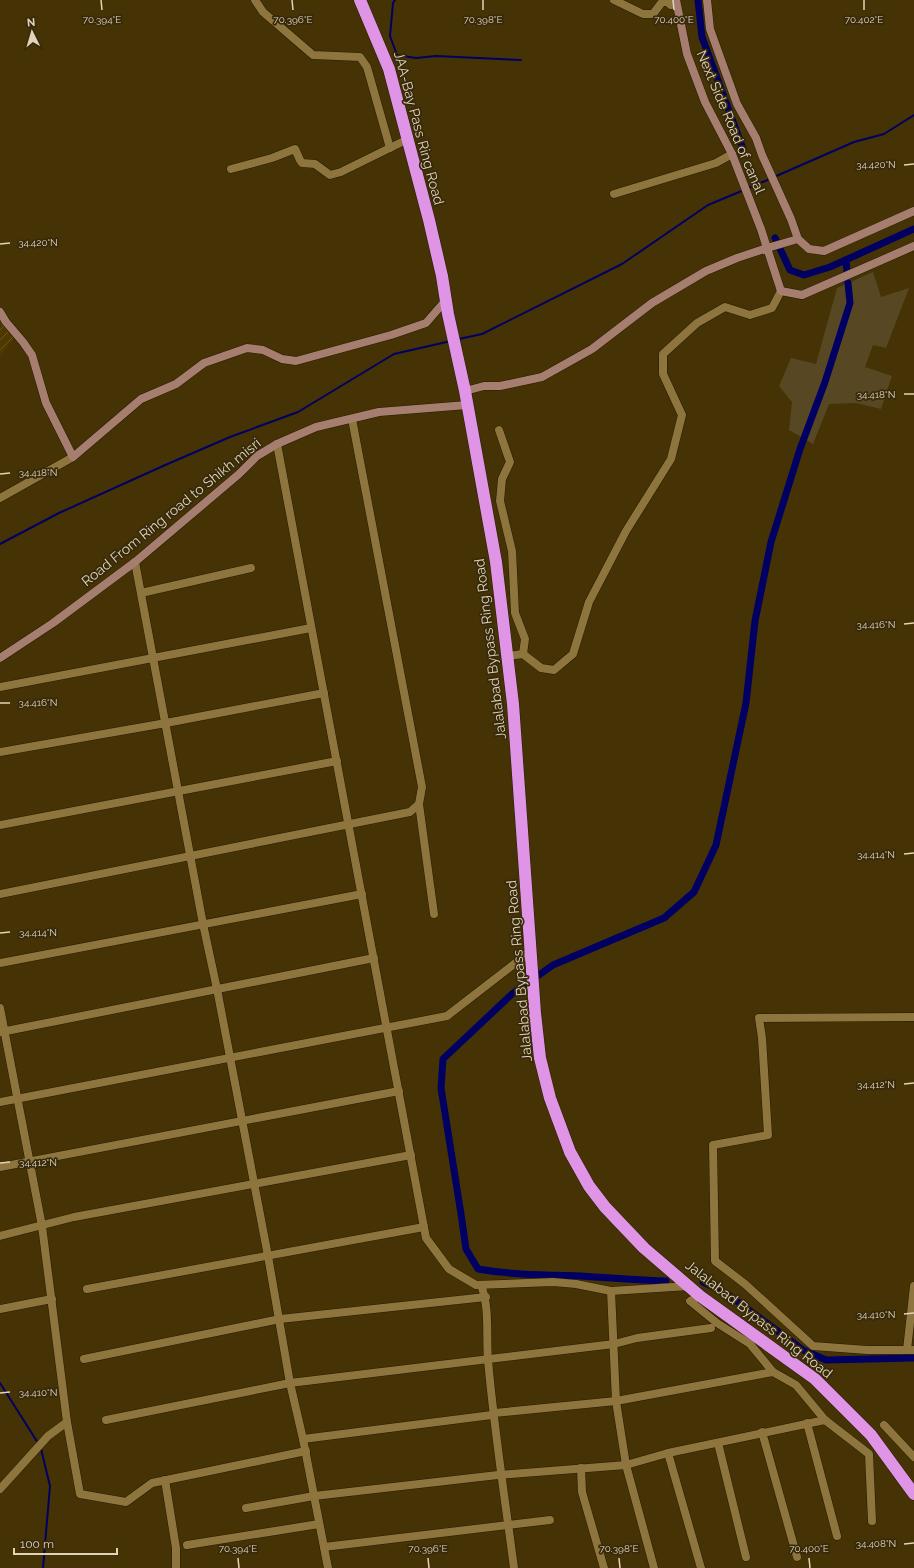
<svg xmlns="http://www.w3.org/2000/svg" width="914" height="1568" viewBox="0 0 914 1568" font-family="Raleway,sans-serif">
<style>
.industrial{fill:url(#industrial-furrows)}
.garden{fill:#584723}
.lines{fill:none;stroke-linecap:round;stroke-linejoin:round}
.stream{stroke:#010062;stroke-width:2}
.canal{stroke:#010062;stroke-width:7}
.street-casing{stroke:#281b00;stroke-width:9}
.secondary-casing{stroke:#281b00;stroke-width:9}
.highway-casing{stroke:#281b00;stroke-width:13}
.street{stroke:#8e743d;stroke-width:8}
.secondary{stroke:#a67e6f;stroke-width:8}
.highway{stroke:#df94e5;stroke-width:12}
.ticks{fill:none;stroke:#e2d4b9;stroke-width:1.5}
.labels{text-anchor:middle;stroke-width:3.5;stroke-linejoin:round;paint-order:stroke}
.street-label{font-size:14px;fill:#e2d4b9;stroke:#372a0c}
.ticks-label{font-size:10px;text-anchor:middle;fill:#e2d4b9;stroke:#372a0c;stroke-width:3.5;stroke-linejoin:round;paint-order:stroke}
</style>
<defs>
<pattern id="industrial-furrows" width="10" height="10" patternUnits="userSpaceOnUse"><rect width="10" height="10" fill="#4d3800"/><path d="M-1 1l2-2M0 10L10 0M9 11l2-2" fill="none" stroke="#665423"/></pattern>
</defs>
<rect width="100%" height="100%" fill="#453305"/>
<polygon class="industrial" points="0,317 14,339 0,356"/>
<polygon class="garden" points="873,272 881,297 909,288 886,348 873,345 865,367 892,376 881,409 856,403 829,404 813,444 789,430 792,402 779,386 791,358 816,364 837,288"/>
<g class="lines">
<g class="stream">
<polyline points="395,0 393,3 390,36 397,55 416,58 436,56 521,60"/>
<polyline points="774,177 854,142 884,134 914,115"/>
<polyline points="748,188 770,179"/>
<polyline points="459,339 482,334 622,264 708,205 744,190"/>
<polyline points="0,544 59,513 163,466 230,437 298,412 394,354 451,341"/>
<polyline points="0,1383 38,1443"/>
<polyline points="41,1449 50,1486 43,1568"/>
</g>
<g class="canal">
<polyline points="698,0 702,37 743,149"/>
<polyline points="775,238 790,270 804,275 830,267 914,229"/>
<polyline points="846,260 847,272"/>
<polyline points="539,975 553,965 664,918 694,892 716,845 746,703 755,621 771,542 800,449 825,382 850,303 848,283"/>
<path d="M527 983 512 994 443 1059 441 1088 461 1214 466 1249 478 1269C512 1275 546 1275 581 1276 609 1278 638 1280 666 1281"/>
<polyline points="703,1282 730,1296 803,1350 826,1360 914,1358"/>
</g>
<g class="street-casing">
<g id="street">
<polyline points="255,0 263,12 313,55 360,57 367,67 390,148"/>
<polyline points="614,0 643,14 653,14 662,2 667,2 671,5 676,2"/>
<polyline points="231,169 272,158 295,149 300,160 302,163 315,164 330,175 341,172 408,139"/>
<polyline points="614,194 716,163 732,154"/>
<polyline points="499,430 510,462 502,479 500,501 512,551 515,613 525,639 523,654"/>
<polyline points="277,444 426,1238 449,1269 476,1285 553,1282 576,1284 611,1291 689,1286"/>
<polyline points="0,498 73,457"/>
<polyline points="135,562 203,924 217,989 268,1256 290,1383 303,1439 328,1568"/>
<polyline points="141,593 251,568"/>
<polyline points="508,656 523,654 541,668 554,670 573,654 589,602 626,531 671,459 682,415 663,374 663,354 697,323 725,307 750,315 772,308 781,291"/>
<polyline points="0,687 311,628"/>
<polyline points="0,752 166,723 324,693"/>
<polyline points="419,804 434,914"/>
<polyline points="0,825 337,761"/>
<polyline points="0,894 410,812 419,804 422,787 352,419"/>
<polyline points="0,963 362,894"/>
<polyline points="0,1008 42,1226 67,1422 48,1436 0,1489"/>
<polyline points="914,1017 759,1018 762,1038 768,1135 713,1145 715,1261 745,1284 813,1346 867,1350 914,1350"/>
<polyline points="1,1032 374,958"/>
<polyline points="0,1102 447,1016 531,951"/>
<polyline points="0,1167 399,1091"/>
<polyline points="0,1236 74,1217 411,1155"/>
<path d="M481 1285C490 1308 486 1335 488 1360 494 1429 505 1499 514 1568"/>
<polyline points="87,1289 424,1227"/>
<polyline points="611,1291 616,1401 626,1465 654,1568"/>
<polyline points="700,1296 690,1301 717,1323 750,1344 773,1372 796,1385 825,1420 869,1454 872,1521"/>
<polyline points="0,1309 52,1299"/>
<polyline points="907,1350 914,1286"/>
<polyline points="84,1359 280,1319 486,1297"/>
<polyline points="106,1420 290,1383 614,1344 637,1338 711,1328"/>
<polyline points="67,1422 80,1494 126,1502 152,1483 306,1451"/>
<polyline points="807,1423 837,1536"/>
<polyline points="884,1425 914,1457"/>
<polyline points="762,1432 797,1557"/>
<polyline points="303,1439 492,1415 494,1413 616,1401 773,1372"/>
<polyline points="718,1443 746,1557"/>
<polyline points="668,1453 701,1568"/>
<polyline points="581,1468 582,1492 604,1568"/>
<polyline points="165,1480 176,1548 176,1568"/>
<polyline points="246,1508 314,1496 498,1475 626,1465 668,1453 825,1420"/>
<polyline points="187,1545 319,1524"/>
<polyline points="324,1547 550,1520"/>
</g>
</g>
<g class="secondary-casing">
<g id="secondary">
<polyline points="676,0 687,54 705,102 732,154 761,229 767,248 798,239"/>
<polyline points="707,0 710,29 737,104 756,138 762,155 791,219 798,239 809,249 824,251 914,211"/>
<polyline points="0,312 6,322 23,342 32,355 46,403 73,457 141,399 176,384 204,363 247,348 263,350 282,359 296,361 391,335 426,323 446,300"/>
<polyline points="465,391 484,386 500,386 542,377 592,349 652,303 706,271 737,258 767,248 781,291 802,295 914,246"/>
<polyline points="0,658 53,623 135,562 239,474 257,456 277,444 316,427 379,412 467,405"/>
</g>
</g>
<g class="highway-casing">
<polyline id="highway" points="360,0 389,69 429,220 442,276 448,314 465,391 496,562 513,704 535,1013 540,1058 550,1098 570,1152 589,1186 605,1207 644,1248 700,1296 815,1379 871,1435 914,1494"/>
</g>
<use href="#street" class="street"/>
<use href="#secondary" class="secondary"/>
<use href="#highway" class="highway"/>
</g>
<path class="ticks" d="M101 0 102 10M292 0 293 10M483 0V10M673 0 674 10M864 0V10M904 165 914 164M0 244 10 243M904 394H914M0 474 10 473M904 624 914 623M0 703H10M904 854 914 853M0 933 10 932M904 1084 914 1083M0 1163 10 1162M904 1314 914 1313M0 1393 10 1392M904 1544 914 1543M238 1558 239 1568M428 1558 429 1568M619 1558 620 1568M809 1558 810 1568"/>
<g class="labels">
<g class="street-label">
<text transform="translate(731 122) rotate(67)" y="5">Next Side Road of canal</text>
<text transform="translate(419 128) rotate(75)" y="5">JAA-Bay Pass Ring Road</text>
<text transform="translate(171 512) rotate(-39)" y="5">Road From Ring road to Shikh misri</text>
<text transform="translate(490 649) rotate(-97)" y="5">Jalalabad Bypass Ring Road</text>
<text transform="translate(519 971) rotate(-95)" y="5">Jalalabad Bypass Ring Road</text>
<text transform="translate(759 1319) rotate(38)" y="5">Jalalabad Bypass Ring Road</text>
</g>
</g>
<g class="ticks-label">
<text x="102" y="23">70.394°E</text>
<text x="293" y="23">70.396°E</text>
<text x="483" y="23">70.398°E</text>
<text x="674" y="23">70.400°E</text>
<text x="864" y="23">70.402°E</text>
<text x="876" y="168">34.420°N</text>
<text x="38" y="246">34.420°N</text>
<text x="876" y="398">34.418°N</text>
<text x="38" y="476">34.418°N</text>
<text x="876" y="628">34.416°N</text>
<text x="38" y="706">34.416°N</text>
<text x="876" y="858">34.414°N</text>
<text x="38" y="936">34.414°N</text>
<text x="876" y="1088">34.412°N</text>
<text x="38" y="1166">34.412°N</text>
<text x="876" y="1318">34.410°N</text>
<text x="38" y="1396">34.410°N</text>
<text x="876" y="1547">34.408°N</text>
<text x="238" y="1552">70.394°E</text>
<text x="428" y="1552">70.396°E</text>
<text x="619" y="1552">70.398°E</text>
<text x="809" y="1552">70.400°E</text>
</g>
<g transform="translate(32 32) rotate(355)" stroke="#372a0c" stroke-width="3" paint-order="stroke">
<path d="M0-3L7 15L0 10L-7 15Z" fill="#e2d4b9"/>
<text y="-6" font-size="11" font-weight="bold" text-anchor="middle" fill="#e2d4b9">N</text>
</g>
<path d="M14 1548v6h103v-6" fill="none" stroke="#e2d4b9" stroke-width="2"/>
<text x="20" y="1548" font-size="12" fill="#e2d4b9" stroke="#372a0c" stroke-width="3" paint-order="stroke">100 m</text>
</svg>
